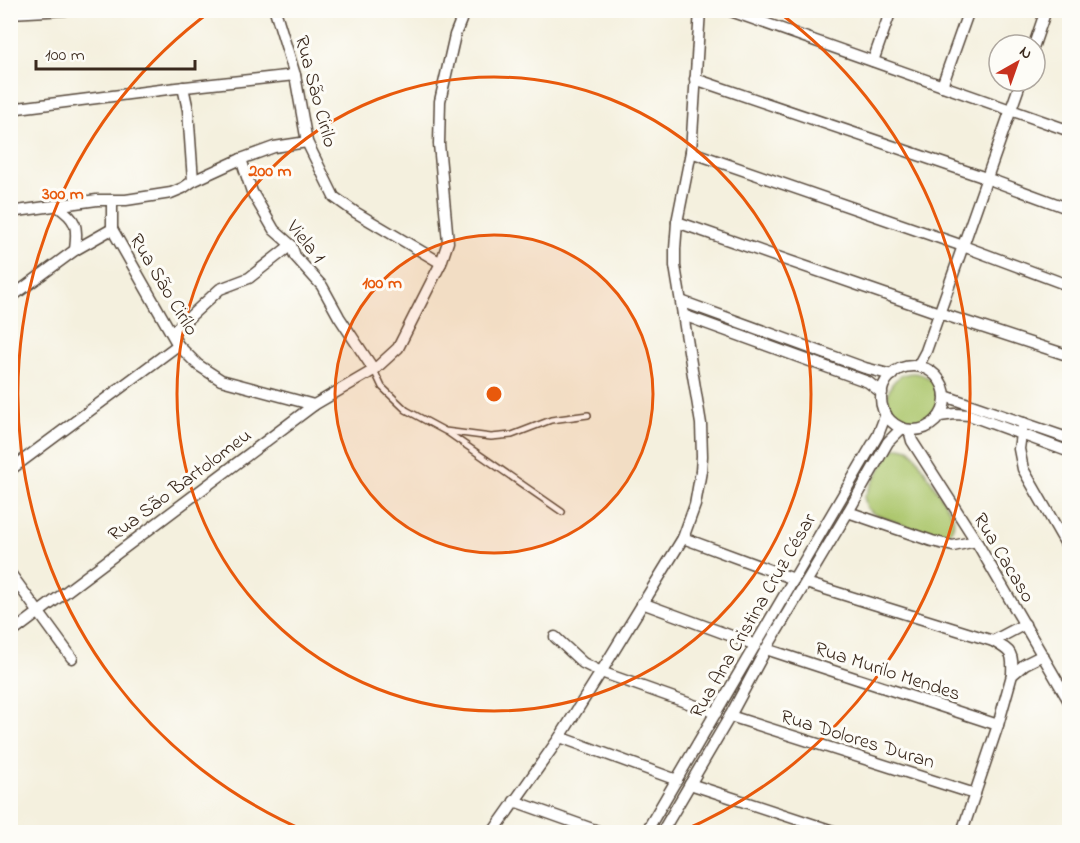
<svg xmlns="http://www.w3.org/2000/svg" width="1080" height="843" viewBox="0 0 1080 843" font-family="'Indie Flower',sans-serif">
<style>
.green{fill:#adc76e;stroke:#747846;stroke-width:1.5}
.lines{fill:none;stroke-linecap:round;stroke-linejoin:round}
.service-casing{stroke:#57483b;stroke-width:8}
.minor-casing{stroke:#57483b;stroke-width:13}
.service{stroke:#fff;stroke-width:5}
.minor{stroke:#fff;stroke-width:10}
.ring{fill:none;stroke:#e8590c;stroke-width:3}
.labels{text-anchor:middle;stroke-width:6;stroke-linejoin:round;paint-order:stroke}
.street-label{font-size:20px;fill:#3b2a1e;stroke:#fdfcf7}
.centre{fill:#e8590c;stroke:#fdfcf7;stroke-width:3}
.ring-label{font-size:18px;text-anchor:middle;font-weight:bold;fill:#e8590c;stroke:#fdfcf7;stroke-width:6;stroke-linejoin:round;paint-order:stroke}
</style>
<rect width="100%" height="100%" fill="#fdfcf7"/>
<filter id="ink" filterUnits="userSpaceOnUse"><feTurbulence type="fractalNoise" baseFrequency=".0167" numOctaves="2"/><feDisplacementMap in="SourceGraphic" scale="12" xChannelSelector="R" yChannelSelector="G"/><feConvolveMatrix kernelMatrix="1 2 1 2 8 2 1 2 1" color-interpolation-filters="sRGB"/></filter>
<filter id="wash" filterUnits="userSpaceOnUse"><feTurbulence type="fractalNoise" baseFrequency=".008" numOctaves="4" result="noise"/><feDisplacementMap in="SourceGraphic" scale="24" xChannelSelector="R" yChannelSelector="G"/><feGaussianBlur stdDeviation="1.35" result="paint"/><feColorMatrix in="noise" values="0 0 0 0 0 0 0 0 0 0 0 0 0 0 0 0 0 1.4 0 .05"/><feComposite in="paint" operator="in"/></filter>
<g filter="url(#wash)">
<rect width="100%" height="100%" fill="#f4f0de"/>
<g class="green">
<circle cx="913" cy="398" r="25"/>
<path d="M900 447 909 449 915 455 953 516C956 529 948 538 934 536L874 514 867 508 864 497 889 454 896 448Z"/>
</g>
</g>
<g filter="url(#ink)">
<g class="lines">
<g class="service-casing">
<g id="service">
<polyline points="374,370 382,387 406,410 445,431 491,437 512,435 551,420 588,415"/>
<polyline points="447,432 562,512"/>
</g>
</g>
<g class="minor-casing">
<g id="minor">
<polyline points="275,10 295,75 307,142 334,197 355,212 441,263"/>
<polyline points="728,10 1070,131"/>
<polyline points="10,13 66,10"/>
<polyline points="1034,45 1046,10"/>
<polyline points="873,61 891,10"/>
<polyline points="695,79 986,178 1070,209"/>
<polyline points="942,86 969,10"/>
<polyline points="183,87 188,110 193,181"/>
<polyline points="10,109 176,88 295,75"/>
<polyline points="691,152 963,246 1070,286"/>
<polyline points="241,159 252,192 274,230 291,245 295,256 322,286 339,317 374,370"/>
<polyline points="112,200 112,229 178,345 198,365 221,380 314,405"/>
<path d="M57 206C77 220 78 226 75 250"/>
<polyline points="10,212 97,200 126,200 171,193 183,188 193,181 241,159 274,147 307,142"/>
<polyline points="677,222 939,313 1070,356"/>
<polyline points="10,298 75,250 112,229"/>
<polyline points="681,301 865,368 892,375"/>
<polyline points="683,315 868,382 882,393"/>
<polyline points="172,333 220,289 249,278 291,245"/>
<polyline points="918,366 926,351 1021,81"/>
<circle cx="913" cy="398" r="32"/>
<polyline points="945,396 1070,439"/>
<polyline points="940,416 955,414 969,415 1070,452"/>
<polyline points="1024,423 1021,434 1019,449 1023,469 1070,551"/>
<polyline points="909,430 912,441 976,541 1070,703"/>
<polyline points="10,470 178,345"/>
<polyline points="848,512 932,541 953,546 976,541"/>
<polyline points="683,538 794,579"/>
<polyline points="10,573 72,658"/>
<polyline points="806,583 993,641 1025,624"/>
<polyline points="642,603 756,645"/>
<polyline points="10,634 314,405 374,370 398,348 441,263 448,242 439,144 440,101 455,35 465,10"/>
<polyline points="555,637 583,663 601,672 716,713"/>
<path d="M993 641C1012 652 1013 652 1012 675"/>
<polyline points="766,649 998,725"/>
<polyline points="730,716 975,794"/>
<polyline points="560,737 677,780"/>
<polyline points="690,784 836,832"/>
<polyline points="514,801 601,832"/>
<polyline points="493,832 560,737 601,672 683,538 695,505 701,471 702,456 701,424 675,266 675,249 677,222 691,152 700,10"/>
<polyline points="646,832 878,435 886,414"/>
<polyline points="662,832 730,716 766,649 848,512 888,442 902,428"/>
<polyline points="962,832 998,725 1012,675 1025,664 1043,655"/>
</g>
</g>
<use href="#service" class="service"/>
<use href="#minor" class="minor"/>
</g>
</g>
<circle cx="494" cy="394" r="159" fill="#e8590c" fill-opacity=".12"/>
<g class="ring">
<circle cx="494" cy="394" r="159"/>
<circle cx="494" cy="394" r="317"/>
<path d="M308 832A476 476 0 0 1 211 11M777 11A476 476 0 0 1 680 832"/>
</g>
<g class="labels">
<g class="street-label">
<text transform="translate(317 91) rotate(75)" y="7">Rua São Cirilo</text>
<text transform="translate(307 241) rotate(51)" y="7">Viela 1</text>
<text transform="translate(165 284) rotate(59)" y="7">Rua São Cirílo</text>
<text transform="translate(179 484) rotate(-37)" y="7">Rua São Bartolomeu</text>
<text transform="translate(1005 557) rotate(59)" y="7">Rua Cacaso</text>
<text transform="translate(752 615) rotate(-60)" y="7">Rua Ana Cristina Cruz César</text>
<text transform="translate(888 670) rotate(18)" y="7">Rua Murilo Mendes</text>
<text transform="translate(858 738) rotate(17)" y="7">Rua Dolores Duran</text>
</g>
</g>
<circle cx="494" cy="394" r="9" class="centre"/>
<g class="ring-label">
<text x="270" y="176">200 m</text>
<text x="63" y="199">300 m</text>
<text x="382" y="288">100 m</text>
</g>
<rect width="1080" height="843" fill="none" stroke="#fdfcf7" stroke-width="36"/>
<g transform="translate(1017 63) rotate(40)"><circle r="28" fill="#fdfcf7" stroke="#afa8a0" stroke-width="1.5"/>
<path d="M0-4.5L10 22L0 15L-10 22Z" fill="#c8321e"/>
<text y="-9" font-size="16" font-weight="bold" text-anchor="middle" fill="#3b2a1e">N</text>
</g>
<path d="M36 60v9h159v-9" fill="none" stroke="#3b2a1e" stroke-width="3"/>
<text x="45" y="60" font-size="18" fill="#3b2a1e" stroke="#fdfcf7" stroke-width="4.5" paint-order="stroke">100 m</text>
</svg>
